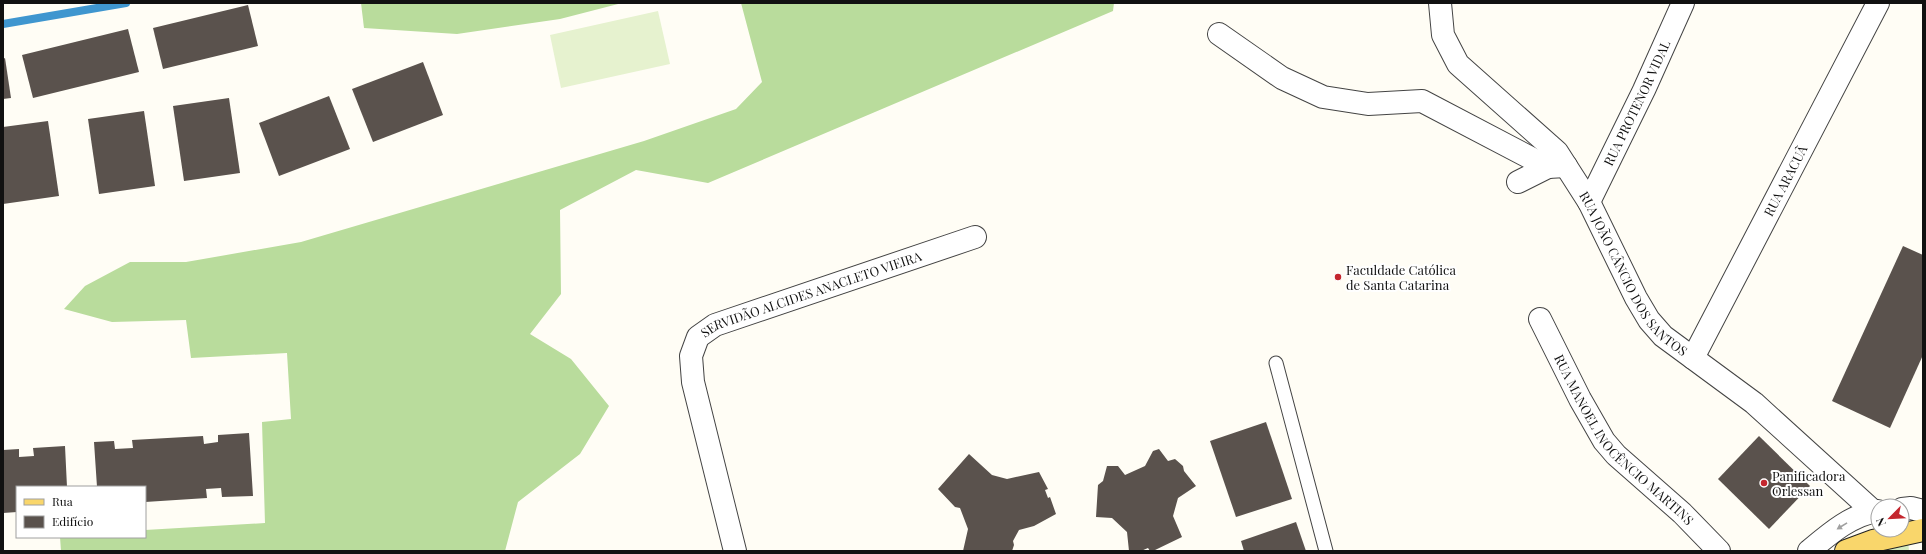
<svg xmlns="http://www.w3.org/2000/svg" width="1926" height="554" viewBox="0 0 1926 554" font-family="'Playfair Display',serif">
<style>
.green{fill:#d5ebbd}
.forest{fill:#b9dc9c}
.pitch{fill:#e6f2cf}
.lines{fill:none;stroke-linecap:round;stroke-linejoin:round}
.stream{stroke:#3f96cf;stroke-width:8}
.building{fill:#5a524d}
.lane-casing{stroke:#444;stroke-width:15}
.street-casing{stroke:#444;stroke-width:24}
.primary-casing{stroke:#222;stroke-width:24}
.lane{stroke:#fff;stroke-width:13}
.street{stroke:#fff;stroke-width:22}
.primary{stroke:#f9d66b;stroke-width:22}
.oneway{fill:#a0a0a0}
.poi-dot{fill:#c4262e;stroke:#fff;stroke-width:1.5}
.labels{text-anchor:middle;stroke-width:4;stroke-linejoin:round;paint-order:stroke}
.street-label{font-size:13px;fill:#111;stroke:#fff}
.poi-label{font-size:13px;fill:#111;stroke:#fff;text-anchor:start}
</style>
<rect width="100%" height="100%" fill="#fffdf5"/>
<polygon class="green" points="1908,540 1909,551 1868,551"/>
<g class="forest">
<polygon points="361,3 622,3 560,19 457,34 364,28"/>
<polygon points="741,3 1114,3 1113,11 708,183 636,170 560,210 561,294 530,334 571,359 609,406 580,454 518,502 505,551 61,551 60,537 145,537 145,530 265,523 262,422 291,419 287,353 191,358 186,320 112,322 64,309 85,286 130,262 186,262 301,242 644,141 736,109 762,82"/>
</g>
<polygon class="pitch" points="658,11 670,64 561,88 550,35"/>
<g class="lines">
<polyline class="stream" points="3,24 126,3"/>
</g>
<g class="building">
<polygon points="248,5 258,46 163,69 153,28"/>
<polygon points="128,29 139,72 33,98 22,55"/>
<polygon points="5,58 11,98 3,99 3,59"/>
<polygon points="423,62 443,115 373,142 352,89"/>
<polygon points="329,96 350,149 279,176 259,123"/>
<polygon points="229,98 240,173 184,181 173,106"/>
<polygon points="144,111 155,186 99,194 88,119"/>
<polygon points="48,121 59,196 3,204 3,127"/>
<polygon points="1903,246 1923,255 1923,355 1890,428 1832,401"/>
<polygon points="1266,422 1292,499 1236,517 1210,441"/>
<polygon points="249,433 253,496 222,497 221,488 206,489 207,498 145,502 145,487 97,487 94,442 114,441 115,449 133,448 132,440 203,436 204,444 218,442 218,435"/>
<polygon points="1759,436 1810,486 1769,529 1718,479"/>
<polygon points="65,446 67,487 17,487 17,512 3,513 3,450 19,449 19,457 34,456 33,448"/>
<polygon points="1159,449 1168,461 1175,459 1183,466 1184,471 1196,486 1178,498 1173,516 1182,537 1153,551 1150,551 1148,548 1141,551 1129,551 1127,532 1112,518 1096,517 1098,485 1103,481 1107,466 1118,466 1125,475 1145,466 1153,451"/>
<polygon points="969,454 992,475 1007,479 1039,472 1048,489 1045,490 1048,498 1050,497 1056,514 1034,526 1019,530 1013,541 1014,545 1012,551 963,551 968,529 960,508 955,507 938,489"/>
<polygon points="1296,522 1306,551 1244,551 1241,541"/>
</g>
<g class="lines">
<g class="lane-casing">
<polyline id="lane" points="1276,363 1326,551"/>
</g>
<g class="street-casing">
<g id="street">
<path id="s1" d="M1440 3 1443 35 1458 64 1557 152 1589 202 1636 298 1649 320 1663 336 1754 403 1874 512"/>
<polyline points="1219,34 1282,78 1323,97 1368,104 1422,101 1548,167 1566,166"/>
<polyline points="1518,182 1548,167"/>
<path id="s2" d="M1589 202 1644 90 1683 3"/>
<path id="s3" d="M1540 319 1580 399 1604 441 1616 455 1682 513 1719 551"/>
<path id="s4" d="M1693 358 1878 3"/>
<polyline points="1902,509 1911,508 1923,511"/>
<path id="s5" d="M735 551 693 382 691 356 698 337 715 325 975 237"/>
<path d="M1809 551C1828 535 1852 514 1878 511"/>
</g>
</g>
<g class="primary-casing">
<polyline id="primary" points="1846,551 1873,541 1923,530"/>
</g>
<use href="#lane" class="lane"/>
<use href="#street" class="street"/>
<use href="#primary" class="primary"/>
</g>
<defs><path id="oneway-solid" d="M-6-.8H1V-3.2L6.5 0L1 3.2V.8H-6Z"/></defs>
<use class="oneway" href="#oneway-solid" transform="translate(1842 526) rotate(148)"/>
<g class="poi-dot">
<circle cx="1338" cy="277" r="4"/>
<circle cx="1764" cy="483" r="4"/>
</g>
<g class="labels">
<g class="street-label">
<text dy="5" stroke="none"><textPath href="#s2" startOffset="110">RUA PROTENOR VIDAL</textPath></text>
<text dy="5" stroke="none"><textPath href="#s4" startOffset="200">RUA ARACUÃ</textPath></text>
<text dy="5" stroke="none"><textPath href="#s1" startOffset="342">RUA JOÃO CÂNCIO DOS SANTOS</textPath></text>
<text dy="5" stroke="none"><textPath href="#s5" startOffset="342">SERVIDÃO ALCIDES ANACLETO VIEIRA</textPath></text>
<text dy="5" stroke="none"><textPath href="#s3" startOffset="149">RUA MANOEL INOCÊNCIO MARTINS</textPath></text>
</g>
<g class="poi-label">
<text x="1346" y="275">Faculdade Católica<tspan x="1346" dy="15">de Santa Catarina</tspan></text>
<text x="1772" y="481">Panificadora<tspan x="1772" dy="15">Orlessan</tspan></text>
</g>
</g>
<rect width="1926" height="554" fill="none" stroke="#111111" stroke-width="8"/>
<rect x="16" y="486" width="130" height="52" fill="#ffffff" stroke="#a0a0a0"/>
<rect x="24" y="499" width="20" height="6" fill="#f9d66b" stroke="#a0a0a0"/>
<text x="52" y="506" font-size="12" fill="#111111">Rua</text>
<rect x="24" y="516" width="20" height="12" fill="#5a524d" stroke="#a0a0a0"/>
<text x="52" y="526" font-size="12" fill="#111111">Edifício</text>
<g transform="translate(1890 518) rotate(246)"><circle r="19" fill="#ffffff" stroke="#a0a0a0"/>
<path d="M0-3L7 15L0 10L-7 15Z" fill="#c4262e"/>
<text y="-6" font-size="11" font-weight="bold" text-anchor="middle" fill="#111111">N</text>
</g>
</svg>
